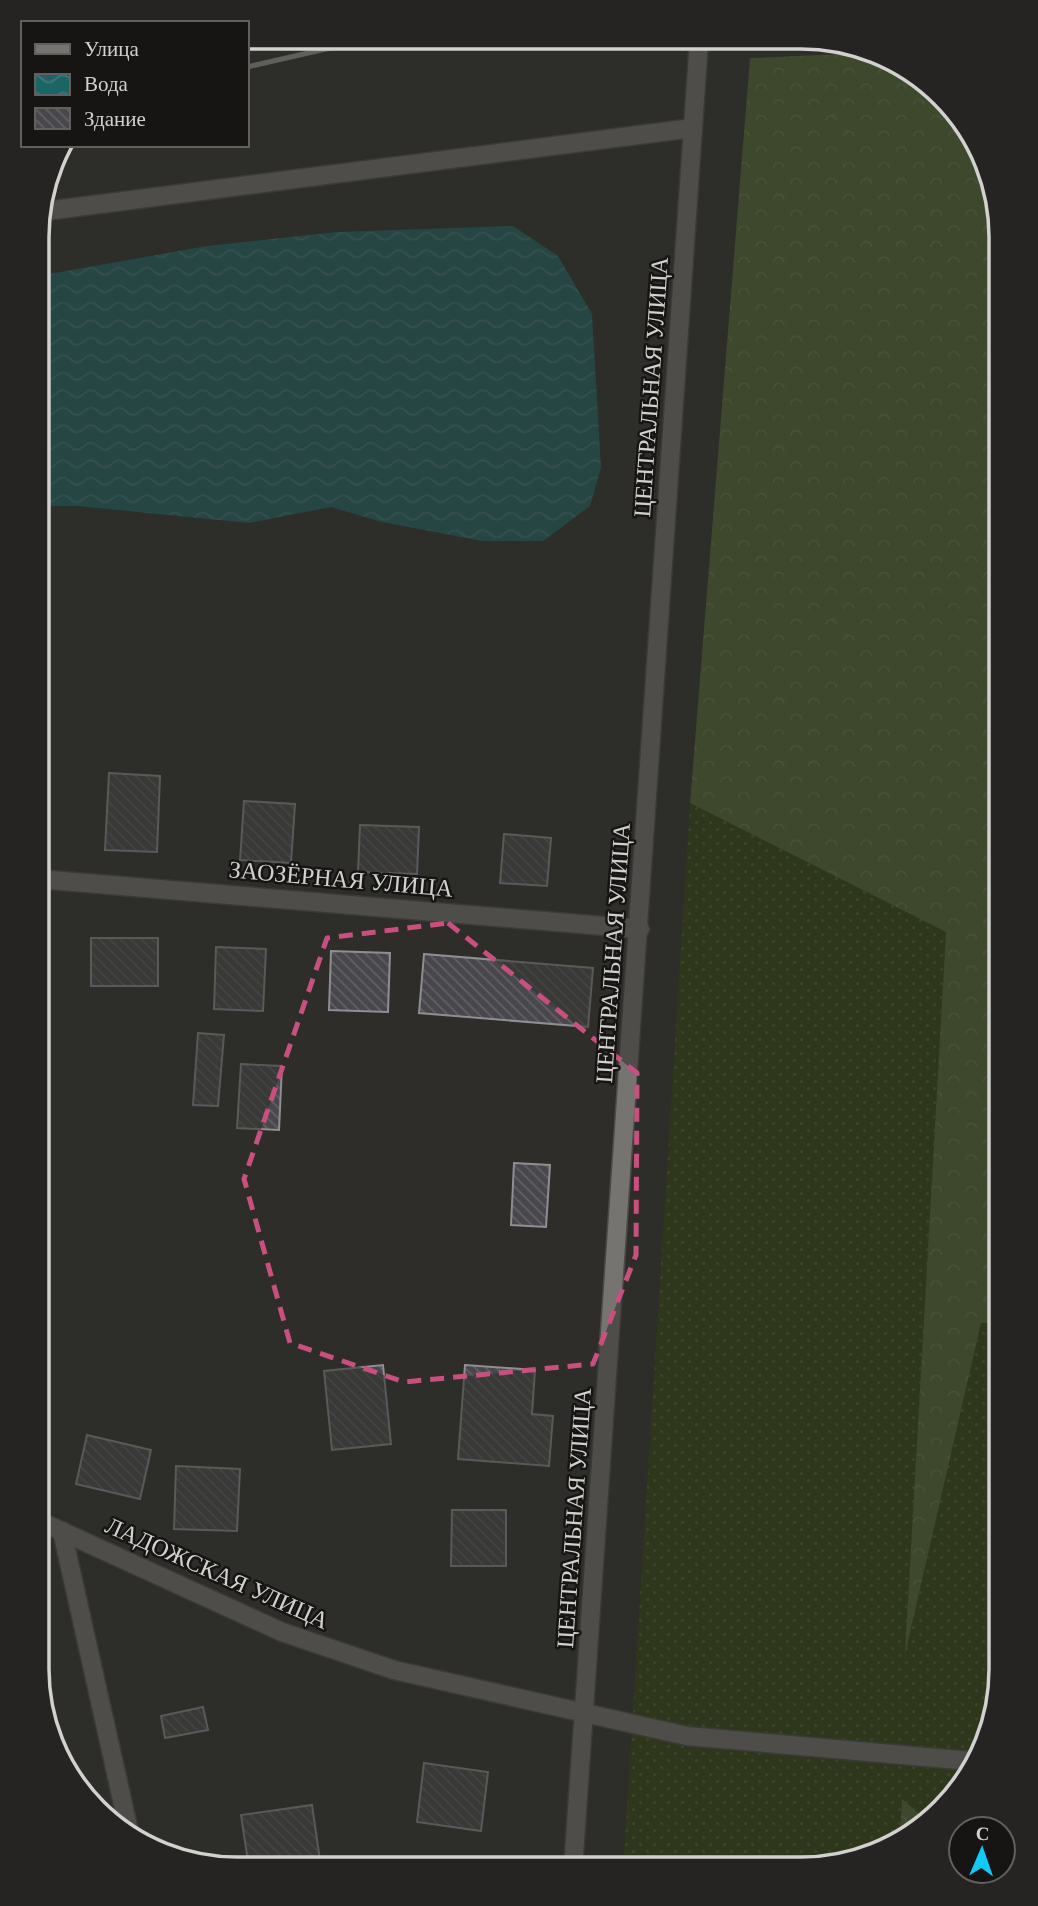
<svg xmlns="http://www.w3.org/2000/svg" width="1038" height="1906" viewBox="0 0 1038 1906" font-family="'Times New Roman',serif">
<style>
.grass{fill:url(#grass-dots)}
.forest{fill:url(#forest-crowns)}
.water{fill:url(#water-waves)}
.building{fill:url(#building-back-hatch);stroke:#8f8e92;stroke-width:2}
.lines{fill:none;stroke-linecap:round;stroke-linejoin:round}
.minor-casing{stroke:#4b4a48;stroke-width:21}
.minor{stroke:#767471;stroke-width:18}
.rail{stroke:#9c9b98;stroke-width:5}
.marked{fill:none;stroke:#c7507e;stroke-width:5;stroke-dasharray:14 9;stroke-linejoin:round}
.labels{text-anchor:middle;stroke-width:5;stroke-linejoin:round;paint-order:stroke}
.street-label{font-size:24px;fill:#d2d1cf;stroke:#161514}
.rim{fill:none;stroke:#d2d1cf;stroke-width:3.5}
</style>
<defs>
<pattern id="grass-dots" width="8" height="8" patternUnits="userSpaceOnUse" patternTransform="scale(1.75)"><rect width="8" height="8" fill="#30440a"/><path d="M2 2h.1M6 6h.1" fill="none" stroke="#4d5e2d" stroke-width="1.8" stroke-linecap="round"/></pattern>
<pattern id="forest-crowns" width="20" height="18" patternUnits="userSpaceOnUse" patternTransform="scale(1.75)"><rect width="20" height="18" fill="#526830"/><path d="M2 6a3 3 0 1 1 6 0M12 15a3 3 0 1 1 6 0" fill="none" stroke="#6a7d4d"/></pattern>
<pattern id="water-waves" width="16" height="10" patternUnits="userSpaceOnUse" patternTransform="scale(1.75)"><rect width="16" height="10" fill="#1d6464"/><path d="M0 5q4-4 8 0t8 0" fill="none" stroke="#3d7979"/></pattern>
<pattern id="building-back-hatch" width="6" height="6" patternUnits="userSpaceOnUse" patternTransform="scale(1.75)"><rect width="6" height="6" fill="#48474b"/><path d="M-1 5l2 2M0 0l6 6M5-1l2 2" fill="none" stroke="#626064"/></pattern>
</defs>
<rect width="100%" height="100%" fill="#2e2d2a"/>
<polygon class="grass" points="690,803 946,932 906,1649 981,1323 1001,1323 1001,1682 960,1791 923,1817 902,1800 900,1834 866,1858 801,1869 623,1869"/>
<g class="forest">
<polygon points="865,53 933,86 990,172 1001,237 1001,1323 981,1323 905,1654 946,932 690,803 750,58"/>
<polygon points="902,1799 923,1817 900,1834"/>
</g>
<polygon class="water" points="513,226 558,256 592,314 601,468 590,506 543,541 482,541 382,522 331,507 249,523 77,506 38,506 38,276 207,246 337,232"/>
<g class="building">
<polygon points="109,773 160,776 157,852 105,850"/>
<polygon points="244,801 295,804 291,863 240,860"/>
<polygon points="360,825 419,827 417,874 358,872"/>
<polygon points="504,834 551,838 547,886 500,883"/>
<rect x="91" y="938" width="67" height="48"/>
<polygon points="216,947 266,949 263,1011 214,1009"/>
<polygon points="331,951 390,953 388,1012 329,1010"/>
<polygon points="424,954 593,968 588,1027 419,1013"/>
<polygon points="198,1033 224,1035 218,1106 193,1105"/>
<polygon points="241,1064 282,1066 279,1130 237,1128"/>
<polygon points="37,1121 43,1121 39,1172 37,1172"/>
<polygon points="514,1163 550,1165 546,1227 511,1225"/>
<polygon points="383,1365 391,1444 332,1450 324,1371"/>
<polygon points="465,1365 535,1370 532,1414 553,1416 549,1466 458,1459"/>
<polygon points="87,1435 151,1450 140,1499 76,1484"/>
<polygon points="176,1466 240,1469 237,1531 174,1529"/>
<polygon points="452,1510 506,1510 506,1566 451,1566"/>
<polygon points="203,1707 208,1730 165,1738 161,1716"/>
<polygon points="424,1763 488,1772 481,1831 417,1822"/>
<polygon points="312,1805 321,1867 249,1868 241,1815"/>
</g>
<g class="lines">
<g class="minor-casing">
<g id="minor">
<polyline points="38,212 693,128"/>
<polyline points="38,879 640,929"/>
<polyline points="37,1520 282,1632 394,1670 687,1736 971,1761"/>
<polyline points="62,1531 129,1831"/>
<polyline points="573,1869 699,40"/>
</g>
</g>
<use href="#minor" class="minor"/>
<polyline class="rail" points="247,67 374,38"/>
</g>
<path d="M0 0H1038V1906H0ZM448 923 637 1073 636 1255 593 1364 404 1382 290 1343 244 1179 327 938Z" fill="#2e2d2a" fill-opacity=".55" fill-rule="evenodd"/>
<path class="marked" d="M448 923 637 1073 636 1255 593 1364 404 1382 290 1343 244 1179 327 938Z"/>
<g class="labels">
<g class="street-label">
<text transform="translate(651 387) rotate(-86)" y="8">ЦЕНТРАЛЬНАЯ УЛИЦА</text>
<text transform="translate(341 879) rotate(5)" y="8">ЗАОЗЁРНАЯ УЛИЦА</text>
<text transform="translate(613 953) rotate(-86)" y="8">ЦЕНТРАЛЬНАЯ УЛИЦА</text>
<text transform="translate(574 1518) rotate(-86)" y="8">ЦЕНТРАЛЬНАЯ УЛИЦА</text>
<text transform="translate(217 1573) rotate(24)" y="8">ЛАДОЖСКАЯ УЛИЦА</text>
</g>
</g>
<path d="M0 0H1038V1906H0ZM237 49H801A188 188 0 0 1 989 237V1669A188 188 0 0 1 801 1857H237A188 188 0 0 1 49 1669V237A188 188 0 0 1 237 49Z" fill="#252423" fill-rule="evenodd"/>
<path class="rim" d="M237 49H801A188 188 0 0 1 989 237V1669A188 188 0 0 1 801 1857H237A188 188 0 0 1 49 1669V237A188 188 0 0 1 237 49Z"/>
<rect x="21" y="21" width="228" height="126" fill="#161514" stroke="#61605f" stroke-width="2"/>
<rect x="35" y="44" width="35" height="10" fill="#767471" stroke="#61605f" stroke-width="2"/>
<text x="84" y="56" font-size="21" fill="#d2d1cf">Улица</text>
<rect x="35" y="74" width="35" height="21" fill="url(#water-waves)" stroke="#61605f" stroke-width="2"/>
<text x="84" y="91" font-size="21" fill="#d2d1cf">Вода</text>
<rect x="35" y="108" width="35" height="21" fill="url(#building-back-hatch)" stroke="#61605f" stroke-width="2"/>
<text x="84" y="126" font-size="21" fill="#d2d1cf">Здание</text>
<g transform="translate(982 1850) rotate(2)"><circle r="33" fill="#161514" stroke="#61605f" stroke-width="2"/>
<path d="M0-5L12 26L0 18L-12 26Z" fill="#0fcafa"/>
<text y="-10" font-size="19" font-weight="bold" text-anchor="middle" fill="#d2d1cf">С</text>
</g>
</svg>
